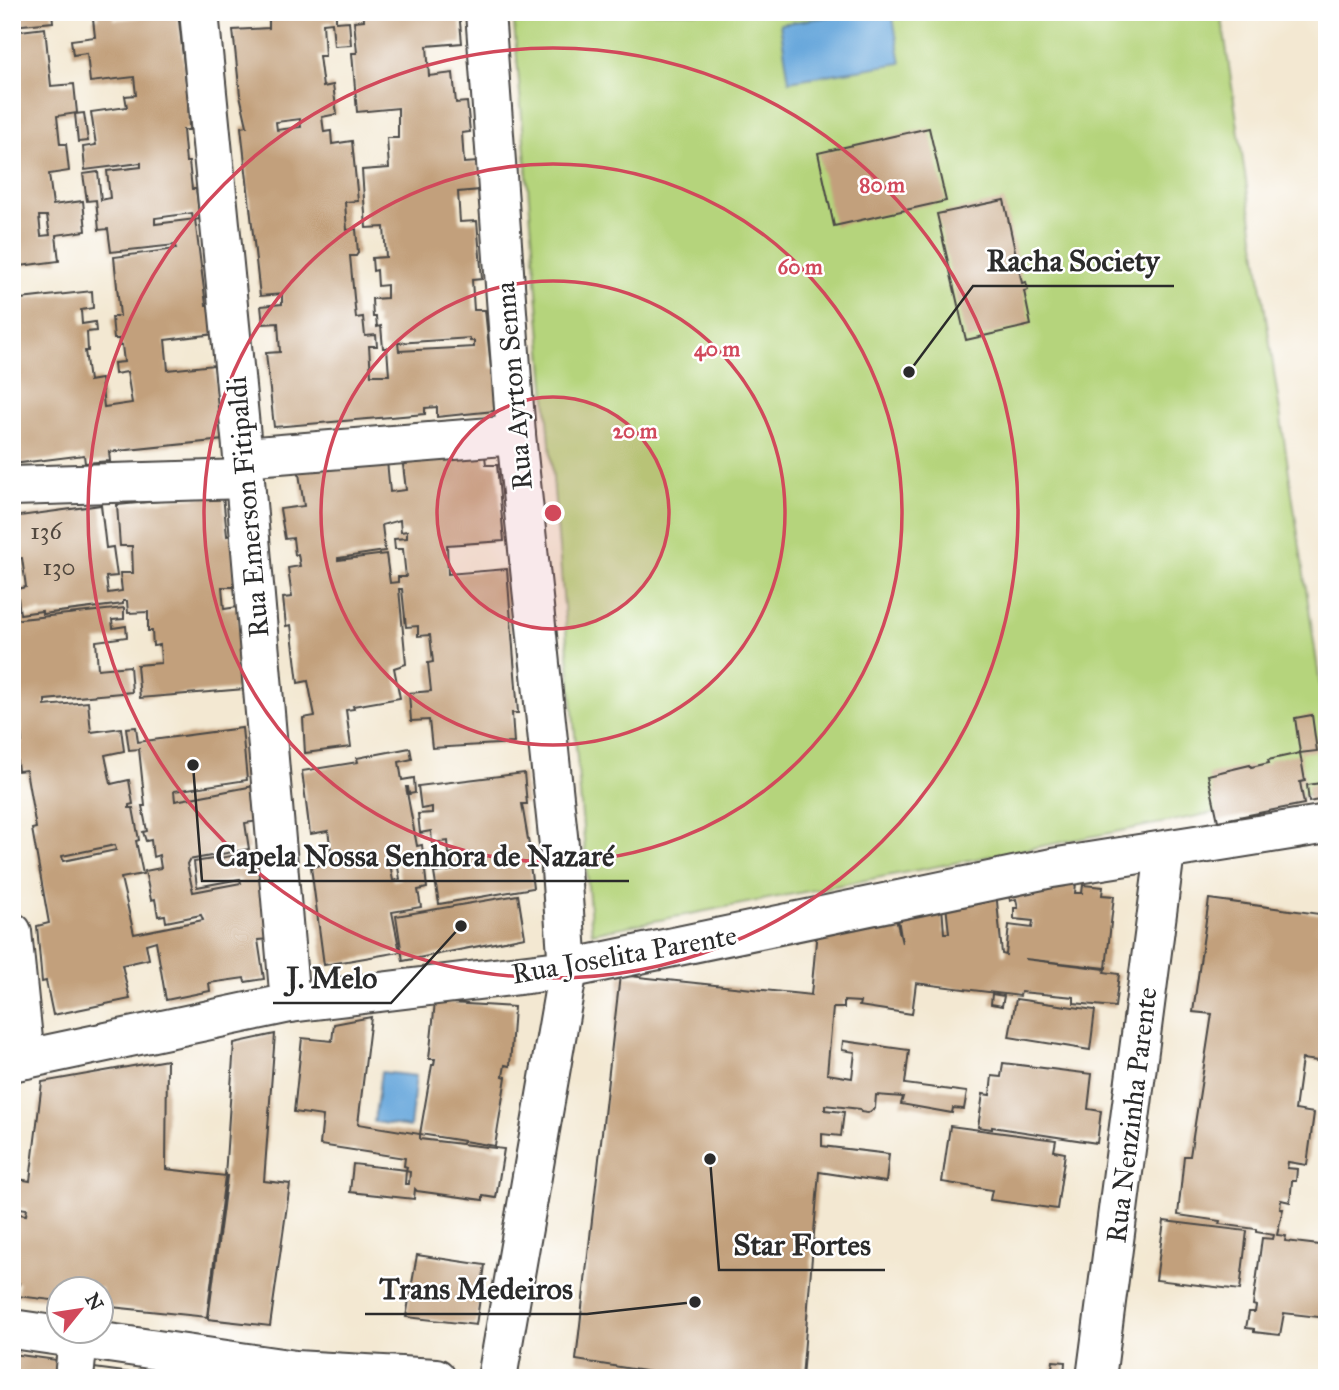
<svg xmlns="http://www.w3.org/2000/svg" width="1339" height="1390" viewBox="0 0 1339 1390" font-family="'IM FELL Great Primer',serif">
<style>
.green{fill:#b5d47b;stroke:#708053;stroke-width:2}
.water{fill:#69a8dc;stroke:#4a6a84;stroke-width:2}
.building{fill:#c2a07c;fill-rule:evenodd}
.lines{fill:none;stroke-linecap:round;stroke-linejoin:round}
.street-casing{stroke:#494744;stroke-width:42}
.street{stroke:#fff;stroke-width:38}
.ring{fill:none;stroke:#d1495b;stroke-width:3.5}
.labels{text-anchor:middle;stroke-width:5;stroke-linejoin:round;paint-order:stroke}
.number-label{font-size:24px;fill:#51483f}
.street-label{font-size:28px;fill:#2b2b2b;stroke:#fff}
.centre{fill:#d1495b;stroke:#fff;stroke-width:3.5}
.ring-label{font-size:21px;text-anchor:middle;font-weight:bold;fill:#d1495b;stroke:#fff;stroke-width:5;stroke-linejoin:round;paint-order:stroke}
.leader{fill:none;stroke:#2b2b2b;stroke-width:2.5}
.callout-dot{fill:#2b2b2b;stroke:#fff;stroke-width:2.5}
.callout-label{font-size:30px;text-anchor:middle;font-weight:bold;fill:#2b2b2b;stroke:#fff;stroke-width:5;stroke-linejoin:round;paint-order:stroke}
</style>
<rect width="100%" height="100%" fill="#fff"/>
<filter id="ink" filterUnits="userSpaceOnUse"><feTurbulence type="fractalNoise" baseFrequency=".0143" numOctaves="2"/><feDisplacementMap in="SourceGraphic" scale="14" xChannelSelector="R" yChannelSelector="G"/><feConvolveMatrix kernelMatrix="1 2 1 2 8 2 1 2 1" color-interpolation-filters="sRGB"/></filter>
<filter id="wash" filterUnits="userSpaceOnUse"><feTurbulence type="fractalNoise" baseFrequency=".00686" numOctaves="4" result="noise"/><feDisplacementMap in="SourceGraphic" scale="28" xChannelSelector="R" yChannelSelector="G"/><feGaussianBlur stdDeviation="1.57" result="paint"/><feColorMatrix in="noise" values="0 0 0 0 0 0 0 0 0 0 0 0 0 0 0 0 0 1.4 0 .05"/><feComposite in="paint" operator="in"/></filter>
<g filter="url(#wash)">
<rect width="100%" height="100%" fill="#f3e8d2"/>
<polygon class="green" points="513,12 1221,12 1327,731 1327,791 592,933"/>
<g class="water">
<polygon points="859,12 892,12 901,63 789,81 780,24"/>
<polygon points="381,1072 416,1076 410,1127 374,1122"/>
</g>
<g id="blocks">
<g class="building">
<polygon points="12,12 52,12 53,22 12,26"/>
<path d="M99 12H178L188 100 189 130H183L186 162H189L192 189H196L200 219 193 220 192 213 155 218V224L195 219 206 305H212L215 334 165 340 168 370 214 365 223 440 109 452 110 461 85 463 84 455 12 464V300L92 291 93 308 81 310 82 324 95 322 96 331 87 332 88 351H85L89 381 101 379 104 407 132 403 127 372 115 374 114 363 124 362 122 345 119 346V339H114L112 317 120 316 114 257 176 249 175 245 111 252 108 229 99 230 96 200 87 201 83 174 98 172 101 200 110 198 107 171 141 167V163L85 170 83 147 96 145 91 112 127 107 125 96 136 95 134 77 90 82 87 53 73 55 71 40 95 37 93 19 99 18ZM146 14V17L114 20V17Z"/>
<path d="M269 12H336V22L349 21 351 45 334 46 332 22 323 23 325 56H319L323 87 333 85 337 114 322 117 324 132 331 131 332 144 352 141 358 201 345 202 347 230 356 229 358 253 356 256H350L356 318 363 317 365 336 376 335 377 346H369L371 375H389L387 348H383L381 326 377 327 376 317H373L372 299 387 298V285L378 286 377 270 373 271 372 258 386 257 384 227 366 228 362 170 389 168 387 138H398V108L357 112 352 53H357L354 21 364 20 363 12H459L462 43 427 46 429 76 453 73 456 103 467 102 470 132 462 133 464 163 478 162 480 190 458 192 460 222 477 221 482 279 472 280 474 310H485L491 368 498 367 501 402 494 411 437 417V407L425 408V414L274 427 266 353 280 352 278 323 263 324 261 306 282 304V294L260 296 241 127 247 126 240 95 233 30 269 28ZM300 119 301 127 277 130 276 122ZM470 338V341H474V347L399 351 398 343Z"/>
<path d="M45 28 51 86 74 84 77 113 57 116 60 144H66L69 171 49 174 53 205 83 201 86 231 56 235 59 261 12 267V32ZM39 216H47L50 235 41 236Z"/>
<polygon points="84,113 88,141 78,142 75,114"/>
<polygon points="929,128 946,201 834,226 818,153"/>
<polygon points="1004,200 1022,283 1026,282 1028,290 1024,291 1031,325 966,340 937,214"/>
<path d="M484 446 486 465H497L504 541 447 545 448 574 507 569 518 713H512L514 743 432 748 429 720 411 721 409 693 431 691 428 663 433 662 430 635 418 636V626L406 627 402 589H399L406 664 394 668 400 698 353 706 354 709 346 710 351 747 305 753 303 718 315 716 308 681 298 683 291 625 286 626 283 598 292 597 288 568 300 566 298 554 295 555 293 538 285 539 280 509 304 506 298 467 387 461 390 492 406 490 402 456ZM400 520 401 532 407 531V538L394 539 395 549H403L406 577H398V582L390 583 386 554 338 560V558L385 551 382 525Z"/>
<polygon points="223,495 227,536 232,535 236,587 222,587 224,609 238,607 244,689 140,698 137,665 161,663 160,645 153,646 152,631 148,631 148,612 128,613 127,601 123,601 123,604 42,614 42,611 20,614 17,589 26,587 22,558 12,559 12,517 101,505 106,548 113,547 117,576 106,577 108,593 122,591 120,573 133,573 132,546 120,546 117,505"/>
<path d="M124 608V619L112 620 113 628 126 626 127 637 96 641 98 669 130 666 132 692 45 700V706L88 702 91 732 121 728 124 751 105 755 111 784 129 780 133 804 129 805V808H133L139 840 136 841 143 874 121 878 134 934 203 920 201 915 166 922 165 915 158 916 155 899 151 900 145 871 161 868 159 855 153 857 151 840 146 841 143 832 147 831 142 806H145L139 749 129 750 126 728 136 727 138 742 242 728 247 780 174 791 175 801 254 786 259 821 245 823 249 849 189 860 187 864 193 892 241 883 240 879 197 887 194 862 257 852 270 939 258 940 264 979 245 982 244 978 209 983 210 991 166 1000 156 941 146 944 149 959 122 965 130 999 53 1015 46 981 42 982 37 926 49 923 32 829 36 828 26 770 18 771 15 743 22 742 12 647V620ZM115 845 116 850 63 861 62 856Z"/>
<polygon points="1312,715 1317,751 1300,753 1295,718"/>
<path d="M410 748 412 759 399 762 402 780 414 778 415 793 409 794 408 787H406L417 846 422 845 427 888 418 890 421 907 392 912 400 952 324 965 311 867 333 862 328 831 310 834 302 771 358 762 357 758ZM395 850 400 879 393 881 388 851Z"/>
<polygon points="1300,753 1305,781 1300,782 1304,804 1218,821 1208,775 1250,765 1251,767 1269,763 1268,760"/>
<polygon points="524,773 527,804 522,804 531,857 529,857 533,888 439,904 434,873 454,870 453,853 449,854 448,841 432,843 431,831 420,833 418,814 432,813 432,807 421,809 418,786"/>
<polygon points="1321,783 1323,799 1309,802 1307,785"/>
<polygon points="1076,883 1075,893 1082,893 1083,885 1103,887 1102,895 1114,896 1106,968 1025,959 1105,969 1104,972 1119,974 1115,1007 1074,1003 1074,997 1021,992 1020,996 916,983 912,1014 859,1006 860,1002 844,1001 844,1008 833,1008 827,1074 852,1078 855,1052 842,1050 843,1041 909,1050 905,1084 967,1092 964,1109 953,1108 952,1113 901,1104 903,1097 876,1095 875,1108 868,1113 861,1112 860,1109 825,1105 825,1110 844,1112 841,1136 822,1134 822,1146 889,1154 886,1182 819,1172 802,1378 688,1378 576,1360 620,975 811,995 817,930 894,911 902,943 897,913 942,906 944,933 949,933 946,905 996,891 1002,954 1006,955 1009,925 1032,928 1033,921 1014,919 1014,908 1018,908 1016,899 1010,901 1008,888"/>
<polygon points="518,895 525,937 403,961 396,916"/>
<polygon points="1209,899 1327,915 1327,1062 1302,1059 1295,1110 1314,1113 1307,1165 1288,1162 1287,1168 1297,1169 1296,1181 1292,1181 1290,1202 1281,1200 1280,1209 1283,1209 1277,1235 1286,1236 1285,1241 1327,1246 1327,1318 1284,1313 1280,1335 1254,1332 1254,1329 1246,1328 1249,1312 1255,1312 1256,1306 1253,1305 1262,1238 1273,1239 1274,1235 1256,1232 1256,1229 1219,1224 1220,1221 1178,1215 1184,1156 1190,1156 1212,1014 1193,1012"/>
<polygon points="992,994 1004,996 1002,1006 991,1004"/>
<polygon points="1016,999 1095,1010 1090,1050 1009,1037"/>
<polygon points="435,1002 514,1007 510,1066 505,1065 503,1076 506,1077 495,1146 420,1134 432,1065 434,1065 435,1059 429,1059"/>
<polygon points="371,1017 358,1124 420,1134 420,1139 504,1149 496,1198 483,1196 483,1200 417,1191 415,1189 414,1199 350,1192 353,1164 406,1170 405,1184 409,1184 410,1172 406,1171 407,1167 404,1166 405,1158 320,1145 323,1116 294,1112 302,1038 332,1041 334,1024"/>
<polygon points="275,1034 264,1181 290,1184 270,1326 208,1319 227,1176 225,1176 207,1317 102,1306 102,1288 60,1288 60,1301 17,1296 19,1283 12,1282 12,1213 26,1215 27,1209 12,1207 12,1178 30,1181 42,1082 167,1060 166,1169 225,1176 234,1043"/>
<polygon points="1003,1063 1092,1074 1088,1109 1101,1111 1097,1143 992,1127 992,1129 978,1127 983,1094 990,1095 992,1076 1001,1077"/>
<polygon points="12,1118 18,1118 14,1163 12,1163"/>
<polygon points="950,1126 1056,1140 1054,1151 1065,1153 1057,1209 990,1200 992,1190 942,1182"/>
<polygon points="1164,1221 1247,1231 1240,1290 1156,1280"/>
<polygon points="417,1255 485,1265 476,1325 406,1317"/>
<polygon points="12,1354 57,1360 55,1378 12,1378"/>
<polygon points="1053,1361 1065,1362 1064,1376 1051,1374"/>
<polygon points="94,1368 154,1376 154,1378 92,1378"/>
</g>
</g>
</g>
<g filter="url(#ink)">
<use href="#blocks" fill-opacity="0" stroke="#494744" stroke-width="2"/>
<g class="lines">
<g class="street-casing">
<g id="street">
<polyline points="199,12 243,457 290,1003"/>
<polyline points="485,12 516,435 560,855 568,969 497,1378"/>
<polyline points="243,457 516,435"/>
<polyline points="12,486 245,479"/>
<polyline points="12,932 25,1059"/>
<polyline points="12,1062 290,1003 568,969 1052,868 1327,824"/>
<polyline points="12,1329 295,1370 436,1378"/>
<polyline points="74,1378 78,1338"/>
<polyline points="1096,1378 1165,852"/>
</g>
</g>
<use href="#street" class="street"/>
</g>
</g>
<circle cx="553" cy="513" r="116" fill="#d1495b" fill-opacity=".12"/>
<g class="ring">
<circle cx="553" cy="513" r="116"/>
<circle cx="553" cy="513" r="232"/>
<circle cx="553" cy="513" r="349"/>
<circle cx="553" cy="513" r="465"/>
</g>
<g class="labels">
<g class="number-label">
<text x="46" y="539">136</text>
<text x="59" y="575">130</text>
</g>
<g class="street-label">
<text transform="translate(513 386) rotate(-95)" y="10">Rua Ayrton Senna</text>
<text transform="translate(247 507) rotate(-95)" y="10">Rua Emerson Fitipaldi</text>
<text transform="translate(624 954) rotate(-10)" y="10">Rua Joselita Parente</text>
<text transform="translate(1131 1115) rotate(-83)" y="10">Rua Nenzinha Parente</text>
</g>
</g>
<circle cx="553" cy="513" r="10" class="centre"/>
<g class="ring-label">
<text x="882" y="192">80 m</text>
<text x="800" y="274">60 m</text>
<text x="717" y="356">40 m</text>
<text x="635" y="438">20 m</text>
</g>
<path class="leader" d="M909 372L973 286H1174M193 765L202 881H629M461 926L391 1003H273M710 1159L719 1270H885M695 1302L587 1314H365"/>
<g class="callout-dot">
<circle cx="909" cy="372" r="7"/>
<circle cx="193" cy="765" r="7"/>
<circle cx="461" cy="926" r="7"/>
<circle cx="710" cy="1159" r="7"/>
<circle cx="695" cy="1302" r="7"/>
</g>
<g class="callout-label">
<text x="1073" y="271">Racha Society</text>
<text x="415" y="866">Capela Nossa Senhora de Nazaré</text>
<text x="332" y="988">J. Melo</text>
<text x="802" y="1255">Star Fortes</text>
<text x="476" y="1299">Trans Medeiros</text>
</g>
<rect width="1339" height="1390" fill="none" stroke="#fff" stroke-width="42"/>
<g transform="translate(80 1310) rotate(60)"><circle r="33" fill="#ffffff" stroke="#aaaaaa" stroke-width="2"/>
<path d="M0-5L12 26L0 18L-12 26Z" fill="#d1495b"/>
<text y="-10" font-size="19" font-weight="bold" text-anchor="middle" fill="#2b2b2b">N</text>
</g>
</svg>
